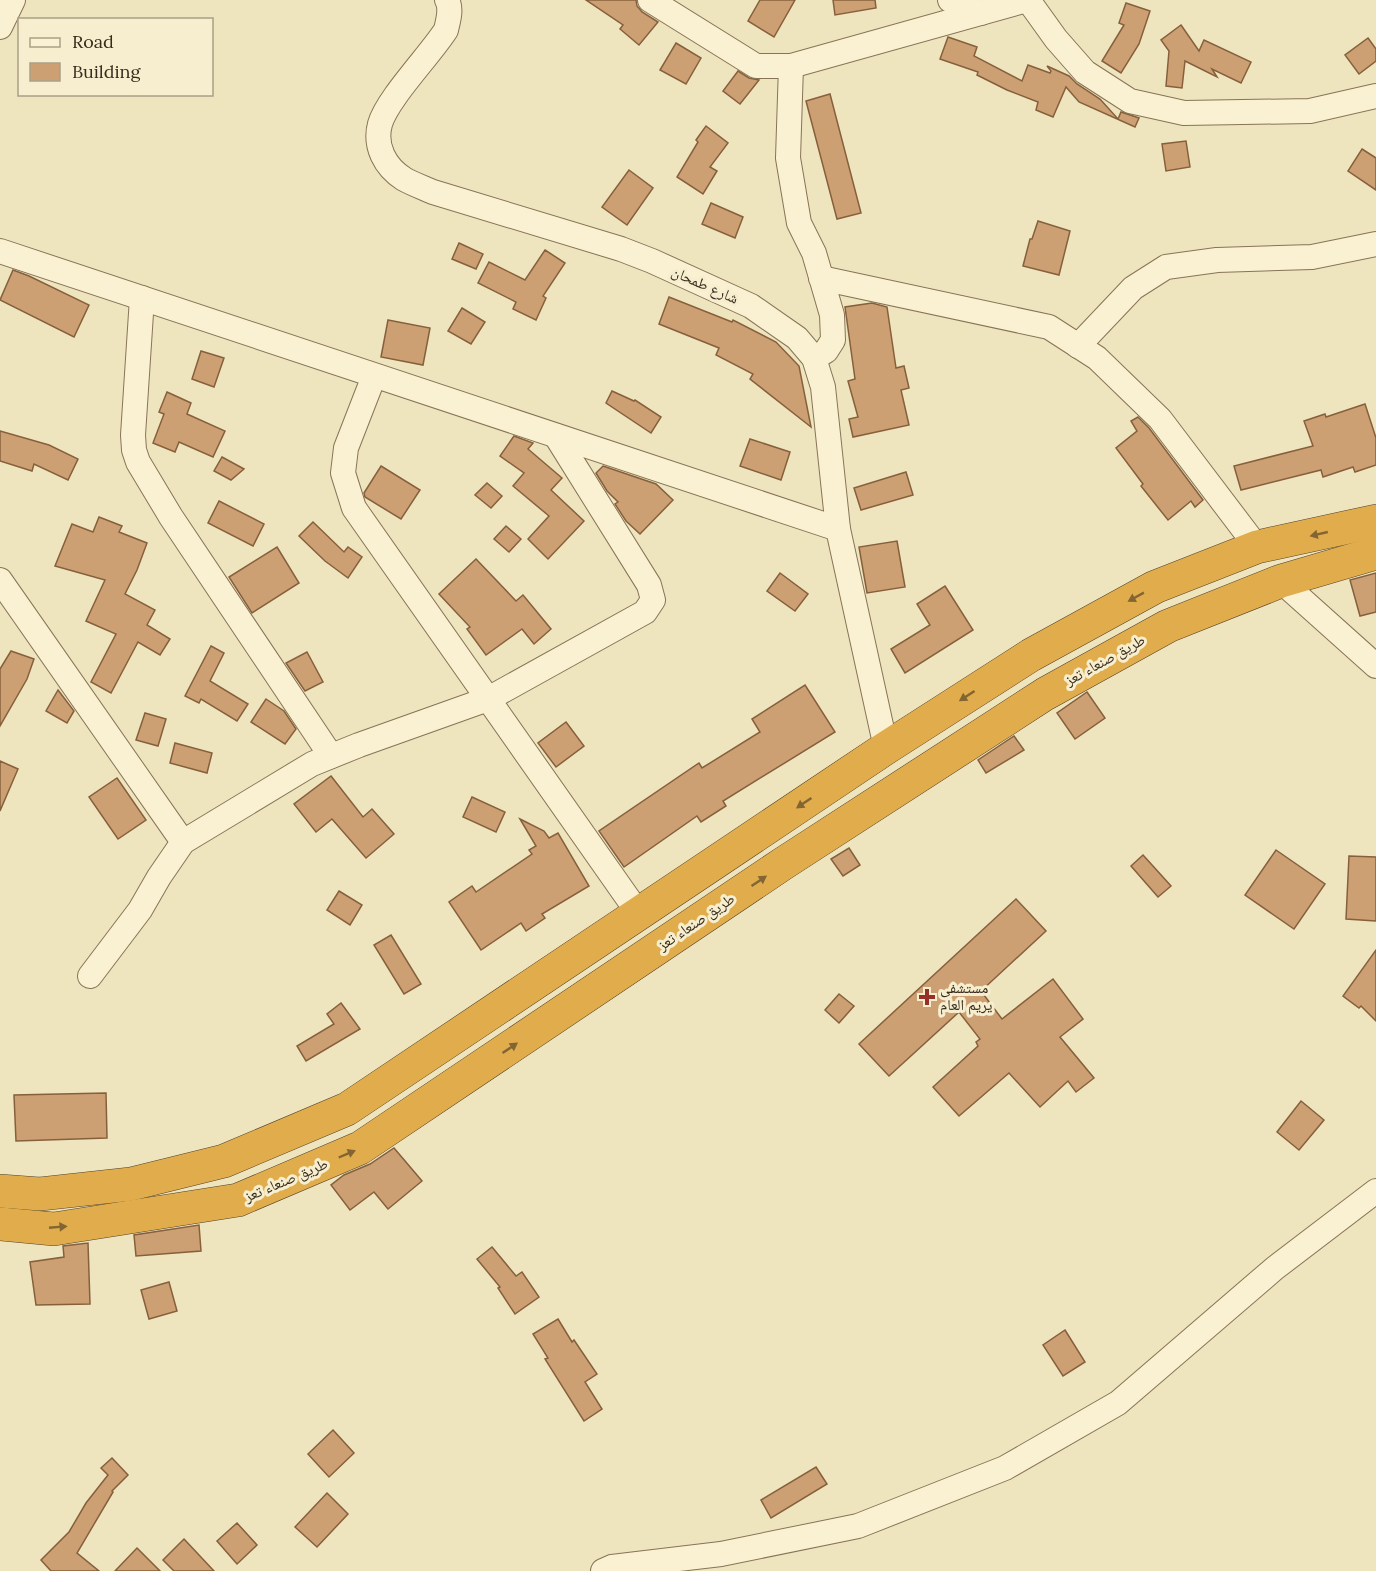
<svg xmlns="http://www.w3.org/2000/svg" width="1376" height="1571" viewBox="0 0 1376 1571" font-family="Lora,'Noto Naskh Arabic',serif">
<style>
.building{fill:#cda073;stroke:#86603c;stroke-width:1.5}
.lines{fill:none;stroke-linecap:round;stroke-linejoin:round}
.minor-casing{stroke:#877457;stroke-width:26}
.highway-casing{stroke:#54422b;stroke-width:34}
.minor{stroke:#f9f1d1;stroke-width:24}
.highway{stroke:#e0ac4c;stroke-width:33}
.oneway{fill:#826532}
.poi-dot{fill:#962f26;stroke:#f6eece;stroke-width:2}
.labels{text-anchor:middle;stroke-width:6;stroke-linejoin:round;paint-order:stroke}
.street-label{font-size:15px;fill:#362b1c;stroke:#f6eece}
.poi-label{font-size:15px;fill:#362b1c;stroke:#f6eece;text-anchor:start}
</style>
<rect width="100%" height="100%" fill="#eee4be"/>
<g class="building">
<polygon points="586,0 636,0 637,6 642,12 658,22 639,45 620,29 623,25"/>
<polygon points="760,0 795,0 774,37 748,21"/>
<polygon points="833,0 875,0 876,8 835,15"/>
<polygon points="1126,3 1150,11 1139,44 1121,73 1102,61 1124,25 1119,23"/>
<polygon points="1181,25 1199,51 1204,40 1251,62 1241,83 1212,69 1217,77 1185,61 1182,88 1166,86 1169,51 1161,40"/>
<polygon points="948,37 977,47 974,56 1022,81 1028,65 1050,73 1051,71 1047,66 1069,76 1077,84 1100,99 1118,119 1121,112 1139,118 1135,127 1079,102 1066,87 1053,117 1036,110 1038,102 1007,90 977,75 978,72 940,59"/>
<polygon points="1368,38 1376,49 1376,61 1359,74 1345,55"/>
<polygon points="676,43 701,58 686,84 660,70"/>
<polygon points="738,71 749,78 759,80 740,104 723,91"/>
<polygon points="830,94 861,213 837,219 806,101"/>
<polygon points="706,126 728,143 710,167 717,171 703,194 677,177 698,142 696,140"/>
<polygon points="1186,141 1190,167 1166,171 1162,144"/>
<polygon points="1362,149 1376,158 1376,190 1348,171"/>
<polygon points="629,170 653,188 627,225 602,207"/>
<polygon points="711,203 743,217 735,238 702,224"/>
<polygon points="1038,221 1070,231 1059,275 1023,266 1030,239 1032,239"/>
<polygon points="459,243 483,254 476,269 452,259"/>
<polygon points="545,250 565,263 543,296 546,298 536,320 513,309 516,302 478,283 489,262 525,280"/>
<polygon points="13,270 29,276 89,305 74,337 0,300"/>
<polygon points="669,297 732,322 733,320 776,342 799,366 811,427 750,379 753,374 716,355 719,348 659,324"/>
<polygon points="872,303 887,307 896,368 904,366 909,388 901,390 909,425 853,437 849,419 858,417 848,381 855,379 845,307"/>
<polygon points="462,308 485,322 471,344 448,331"/>
<polygon points="388,320 430,328 423,365 381,357"/>
<polygon points="201,351 224,358 214,387 192,379"/>
<polygon points="612,391 634,401 635,400 661,417 651,433 606,403"/>
<polygon points="167,392 191,403 187,414 225,431 213,457 179,442 175,452 153,443 164,414 159,412"/>
<polygon points="1365,404 1376,438 1376,465 1355,472 1353,467 1323,477 1321,470 1241,490 1234,466 1313,446 1304,421 1325,414 1326,417"/>
<polygon points="1138,417 1149,428 1203,500 1195,507 1191,501 1168,520 1141,486 1143,484 1116,448 1137,431 1131,421"/>
<polygon points="0,431 49,445 78,459 68,480 34,464 32,471 0,461"/>
<polygon points="514,436 533,443 528,449 562,478 551,490 584,521 548,559 528,539 549,516 513,486 524,473 500,456"/>
<polygon points="750,439 790,452 781,480 740,466"/>
<polygon points="222,457 244,469 231,480 214,471"/>
<polygon points="381,466 420,490 401,519 365,497 364,493"/>
<polygon points="603,466 656,484 673,500 640,534 626,521 615,504 618,502 607,491 596,473"/>
<polygon points="906,472 913,495 861,510 854,488"/>
<polygon points="487,483 502,496 491,508 475,495"/>
<polygon points="219,501 264,524 253,546 208,523"/>
<polygon points="99,517 122,526 119,532 147,543 137,570 125,594 155,610 147,625 170,639 160,655 138,642 111,693 91,682 116,634 86,621 105,580 55,566 72,524 93,532"/>
<polygon points="313,522 344,552 348,547 362,557 348,578 325,561 299,536"/>
<polygon points="506,526 521,539 509,552 494,539"/>
<polygon points="897,541 905,587 867,593 859,547"/>
<polygon points="277,547 299,583 252,613 229,577"/>
<polygon points="476,559 516,601 523,595 551,629 534,644 522,629 486,655 467,629 470,627 439,594"/>
<polygon points="780,573 808,594 795,611 767,591"/>
<polygon points="1376,573 1376,612 1360,616 1350,580"/>
<polygon points="945,586 973,630 905,673 891,649 930,625 917,604"/>
<polygon points="211,646 224,653 210,681 248,704 237,721 201,699 199,703 185,696"/>
<polygon points="11,651 34,659 27,679 0,726 0,669"/>
<polygon points="307,652 323,682 305,691 286,663"/>
<polygon points="805,685 835,732 723,801 726,806 701,822 697,816 624,867 599,831 699,763 702,768 760,732 752,719"/>
<polygon points="58,690 74,711 67,723 46,711"/>
<polygon points="1087,692 1105,718 1075,739 1057,713"/>
<polygon points="266,699 284,711 296,729 285,744 251,722"/>
<polygon points="145,713 166,719 158,746 136,740"/>
<polygon points="566,722 584,746 556,767 538,743"/>
<polygon points="1014,736 1024,750 986,773 978,760"/>
<polygon points="175,743 212,753 207,773 170,763"/>
<polygon points="0,761 18,769 0,811"/>
<polygon points="331,776 363,817 372,809 394,834 366,858 332,819 316,832 294,804"/>
<polygon points="117,778 146,820 118,839 89,797"/>
<polygon points="472,797 505,812 496,832 463,817"/>
<polygon points="520,819 544,831 549,838 558,833 589,886 542,914 545,918 526,931 521,923 481,950 449,902 472,886 476,892 532,854 529,850 536,846"/>
<polygon points="849,848 860,865 843,876 831,859"/>
<polygon points="1276,850 1325,884 1294,929 1245,895"/>
<polygon points="1143,855 1171,886 1158,897 1131,866"/>
<polygon points="1349,856 1376,857 1376,921 1346,919"/>
<polygon points="339,891 362,905 350,925 327,910"/>
<polygon points="1016,899 1046,931 981,991 1002,1019 1053,979 1083,1019 1060,1037 1094,1078 1076,1092 1068,1081 1040,1107 1009,1073 959,1116 933,1087 978,1046 976,1042 980,1039 959,1012 889,1076 859,1044"/>
<polygon points="391,935 421,984 404,994 374,945"/>
<polygon points="1376,950 1376,1021 1361,1006 1359,1008 1343,996"/>
<polygon points="839,994 854,1006 839,1023 825,1010"/>
<polygon points="341,1003 360,1029 306,1061 297,1046 334,1024 327,1014"/>
<polygon points="106,1093 107,1138 16,1141 14,1095"/>
<polygon points="1301,1101 1324,1120 1299,1150 1277,1132"/>
<polygon points="394,1148 422,1181 388,1209 374,1192 350,1210 331,1185 344,1175 370,1164"/>
<polygon points="199,1225 201,1251 136,1256 134,1235"/>
<polygon points="88,1243 90,1304 36,1305 30,1262 64,1257 63,1246"/>
<polygon points="492,1247 516,1276 522,1272 539,1297 515,1314 498,1288 500,1287 477,1259"/>
<polygon points="169,1282 177,1311 149,1319 141,1290"/>
<polygon points="558,1319 572,1342 574,1340 597,1374 585,1382 602,1409 584,1421 545,1359 548,1358 533,1334"/>
<polygon points="1065,1330 1085,1362 1063,1376 1043,1345"/>
<polygon points="333,1430 354,1453 329,1477 308,1454"/>
<polygon points="112,1458 128,1475 112,1491 113,1492 77,1553 99,1571 51,1571 41,1560 69,1532 86,1503 108,1475 101,1468"/>
<polygon points="816,1467 827,1484 771,1518 761,1500"/>
<polygon points="327,1493 348,1514 317,1547 295,1527"/>
<polygon points="237,1523 257,1545 237,1564 217,1541"/>
<polygon points="184,1539 214,1571 174,1571 163,1560"/>
<polygon points="137,1548 160,1571 115,1571"/>
</g>
<g class="lines">
<g class="minor-casing">
<g id="minor">
<path d="M447 0C452 9 448 21 446 30 430 55 387 99 380 124 374 146 385 167 404 179 413 184 424 188 433 192L621 249 652 261 751 306 797 338 814 358 823 387 838 529 886 748"/>
<polyline points="650,0 756,66 791,66 1027,0"/>
<polyline points="950,0 981,13"/>
<polyline points="1028,0 1056,39 1085,72 1130,101 1184,113 1310,111 1376,96"/>
<polyline points="0,27 13,0"/>
<polyline points="791,66 788,158 799,223 814,253 832,315 833,340 826,351 814,358"/>
<polyline points="0,251 838,529"/>
<polyline points="821,278 1049,327 1097,358 1160,419 1257,547"/>
<polyline points="142,298 133,435 134,450 138,462 171,517 331,756"/>
<polyline points="1078,346 1133,288 1166,267 1217,260 1312,257 1376,244"/>
<polyline points="374,376 346,448 343,473 354,508 639,914"/>
<polyline points="0,580 183,842"/>
<polyline points="1281,581 1376,666"/>
<polyline points="90,976 140,910 159,877 183,842 312,764 359,745 488,699 645,612 653,600 649,585 556,436"/>
<polyline points="603,1571 612,1567 721,1554 858,1526 1005,1468 1118,1403 1275,1268 1376,1191"/>
</g>
</g>
<g class="highway-casing">
<g id="highway">
<polyline points="0,1191 40,1194 131,1184 224,1161 347,1109 886,748 1031,655 1155,587 1257,547 1376,521"/>
<polyline points="0,1224 54,1229 238,1200 360,1148 784,863 1045,694 1168,626 1281,581 1376,553"/>
</g>
</g>
<use href="#minor" class="minor"/>
<use href="#highway" class="highway"/>
</g>
<defs><path id="oneway-solid" d="M-6-.8H1V-3.2L6.5 0L1 3.2V.8H-6Z" transform="scale(1.5)"/></defs>
<g class="oneway">
<use href="#oneway-solid" transform="translate(1319 534) rotate(167)"/>
<use href="#oneway-solid" transform="translate(1136 597) rotate(151)"/>
<use href="#oneway-solid" transform="translate(967 696) rotate(147)"/>
<use href="#oneway-solid" transform="translate(804 803) rotate(146)"/>
<use href="#oneway-solid" transform="translate(759 881) rotate(-34)"/>
<use href="#oneway-solid" transform="translate(510 1048) rotate(-34)"/>
<use href="#oneway-solid" transform="translate(347 1154) rotate(-23)"/>
<use href="#oneway-solid" transform="translate(58 1227) rotate(-5)"/>
</g>
<path class="poi-dot" d="M924 988h6v6h6v6h-6v6h-6v-6h-6v-6h6z"/>
<g class="labels">
<g class="street-label">
<text transform="translate(705 285) rotate(24)" y="5">شارع طمحان</text>
<text transform="translate(1105 660) rotate(-29)" y="5">طريق صنعاء تعز</text>
<text transform="translate(696 922) rotate(-34)" y="5">طريق صنعاء تعز</text>
<text transform="translate(286 1180) rotate(-23)" y="5">طريق صنعاء تعز</text>
</g>
<g class="poi-label">
<text x="940" y="993">مستشفى<tspan x="940" dy="17">يريم العام</tspan></text>
</g>
</g>
<rect x="18" y="18" width="195" height="78" fill="#f6eece" stroke="#a9a087" stroke-width="1.5"/>
<rect x="30" y="38" width="30" height="9" fill="#f9f1d1" stroke="#a9a087" stroke-width="1.5"/>
<text x="72" y="48" font-size="18" fill="#362b1c">Road</text>
<rect x="30" y="63" width="30" height="18" fill="#cda073" stroke="#a9a087" stroke-width="1.5"/>
<text x="72" y="78" font-size="18" fill="#362b1c">Building</text>
</svg>
